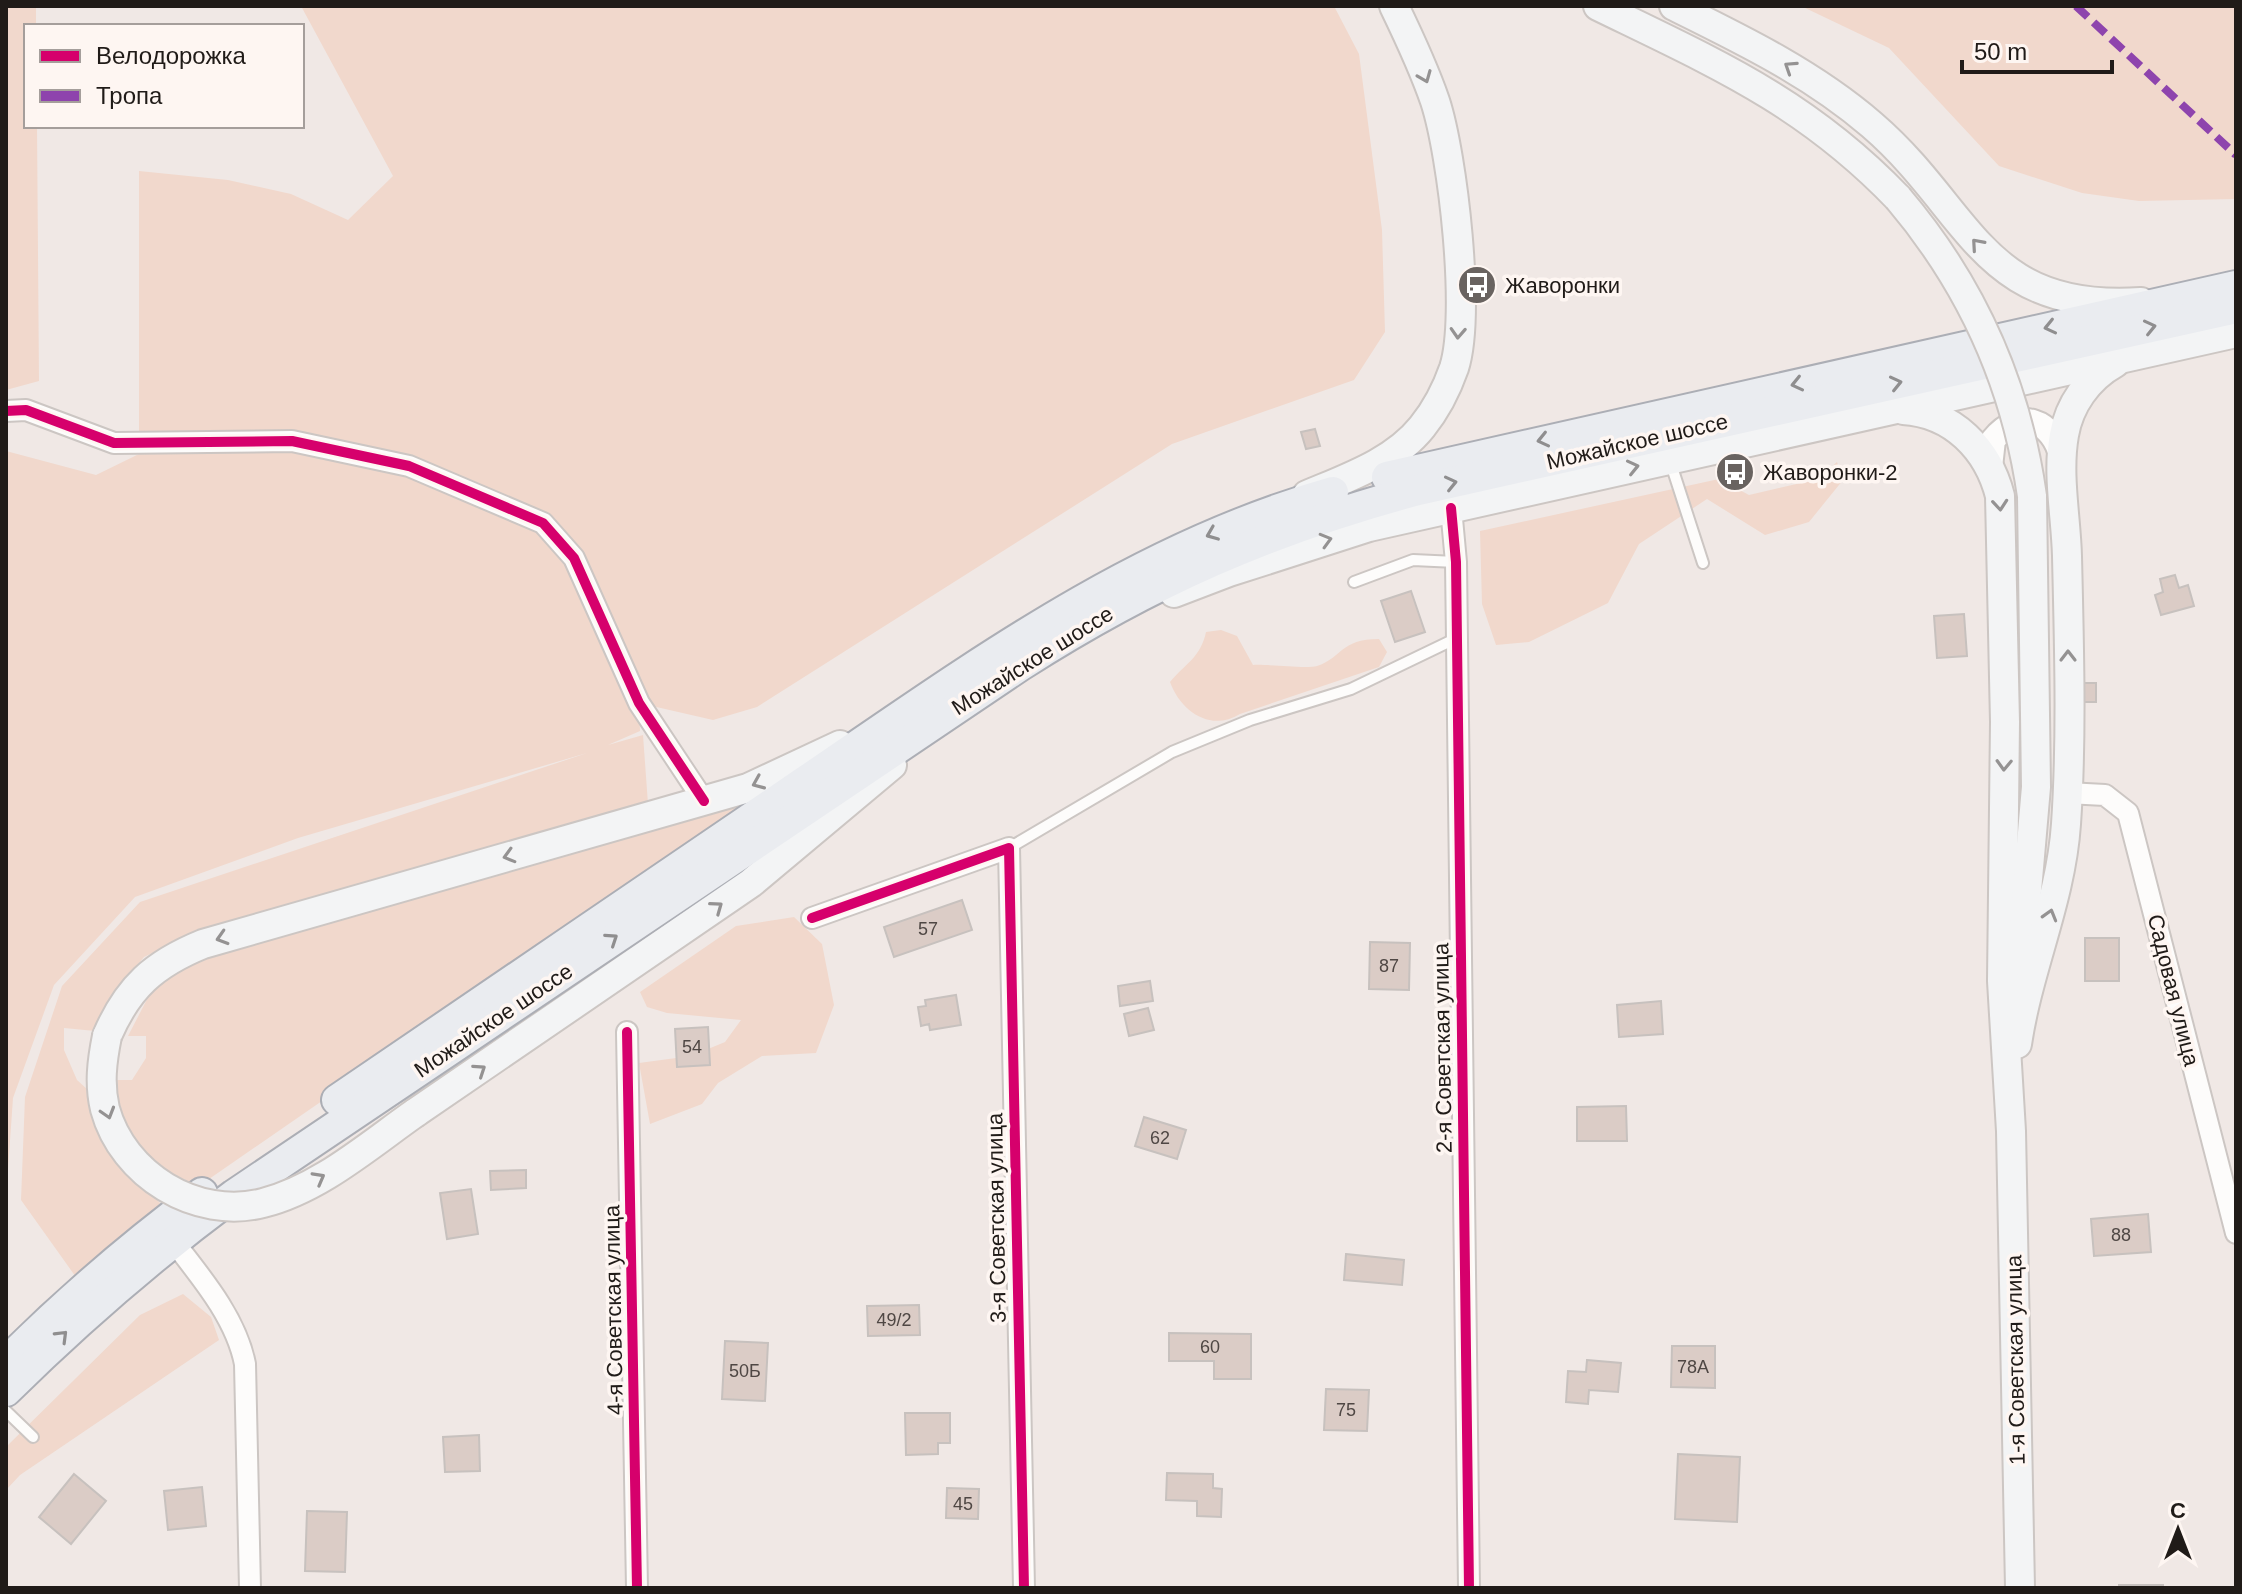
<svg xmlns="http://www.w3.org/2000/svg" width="2242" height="1594" viewBox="0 0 2242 1594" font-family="Helvetica,sans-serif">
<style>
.green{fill:#f1d8cc}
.building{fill:#dbccc6;stroke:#c7c1be;stroke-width:2}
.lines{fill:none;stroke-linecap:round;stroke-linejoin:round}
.service-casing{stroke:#ccc6c3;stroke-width:14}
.minor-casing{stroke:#ccc6c3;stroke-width:24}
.tertiary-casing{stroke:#ccc6c3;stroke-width:28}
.secondary-casing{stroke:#ccc6c3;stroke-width:32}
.primary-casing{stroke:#acaeb5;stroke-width:34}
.service{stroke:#fdfcfb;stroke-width:10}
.minor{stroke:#fdfcfb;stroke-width:20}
.tertiary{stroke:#fdfcfb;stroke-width:24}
.secondary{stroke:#f3f4f5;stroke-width:28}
.primary{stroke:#eaecf0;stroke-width:30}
.secondary-bridge-casing{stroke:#ccc6c3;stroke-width:32;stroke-linecap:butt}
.secondary-bridge{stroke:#f3f4f5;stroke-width:28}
.quiet{stroke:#8e44ad;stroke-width:8;stroke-dasharray:16 8;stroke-linecap:butt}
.cycleway-casing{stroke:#fef6f2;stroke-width:15}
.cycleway{stroke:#d6006c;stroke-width:10}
.oneway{stroke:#949292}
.oneway2{stroke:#8f8e8f}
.labels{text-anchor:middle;stroke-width:7;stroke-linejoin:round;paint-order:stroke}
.number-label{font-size:18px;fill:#4f4744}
.poi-label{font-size:22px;fill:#201b18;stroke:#fef6f2;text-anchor:start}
.street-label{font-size:22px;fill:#201b18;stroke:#fef6f2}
</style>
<rect width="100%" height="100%" fill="#f0e8e5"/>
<g class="green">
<polygon points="6,6 36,6 36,26 26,26 26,126 37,126 39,381 6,390"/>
<polygon points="301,6 1334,6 1359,54 1382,230 1385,332 1354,380 1172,444 757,707 713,720 639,703 640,731 608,745 643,735 648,804 194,933 144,957 108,1000 95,1031 64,1028 64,1050 77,1080 88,1090 99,1136 119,1163 161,1204 78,1280 21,1200 25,1097 62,986 140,902 587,753 298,838 135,897 54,985 13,1098 6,1198 6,451 96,475 139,454 139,171 228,180 291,194 348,220 393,176"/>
<polygon points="1801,6 2236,6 2236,199 2139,201 2082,193 1999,166 1889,48"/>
<polygon points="1837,462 1843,480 1809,522 1765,535 1707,499 1639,544 1608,603 1529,642 1496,645 1482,604 1480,531 1719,479 1749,495 1818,479"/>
<path d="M1221 630 1237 636 1253 665C1267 664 1306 669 1317 666 1342 658 1340 639 1379 639L1387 652 1379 667 1240 714C1211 732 1181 712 1170 682 1185 664 1201 657 1206 632Z"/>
<path d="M779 785 199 1186C185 1179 166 1173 154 1164 131 1147 118 1107 115 1080H132L146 1058V1036H128L157 980 206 952Z"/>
<polygon points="794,917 822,944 834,1005 816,1053 762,1056 718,1083 702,1104 650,1124 639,1063 691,1056 725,1042 741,1020 667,1013 647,1007 640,992 736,926"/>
<polygon points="183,1294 211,1317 219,1340 20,1475 6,1490 6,1447 140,1315"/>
</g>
<g class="building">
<polygon points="1315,429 1320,446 1306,449 1301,432"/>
<polygon points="2175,575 2179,588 2188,585 2194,606 2161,615 2155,595 2163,592 2160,579"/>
<polygon points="1411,591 1425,632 1395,642 1381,601"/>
<polygon points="1964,614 1967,656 1937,658 1934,616"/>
<polygon points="2076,683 2096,683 2096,702 2075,702"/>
<polygon points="962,900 972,930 894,957 884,927"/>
<rect x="2085" y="938" width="34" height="43"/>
<polygon points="1370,942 1410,943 1409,990 1369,989"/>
<polygon points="1150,981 1153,1001 1120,1006 1118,986"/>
<polygon points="956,995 961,1025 930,1030 929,1024 921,1026 918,1007 926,1006 925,1000"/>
<polygon points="1661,1001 1663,1034 1619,1037 1617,1005"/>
<polygon points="1148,1008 1154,1030 1129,1036 1124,1014"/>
<polygon points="708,1027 710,1065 677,1067 675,1029"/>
<polygon points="1626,1106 1627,1141 1577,1141 1577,1107"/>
<polygon points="1144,1117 1186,1130 1177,1159 1135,1146"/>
<polygon points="526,1170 526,1188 491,1190 490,1171"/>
<polygon points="471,1189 478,1234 447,1239 440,1193"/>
<polygon points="2148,1214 2151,1252 2094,1256 2091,1219"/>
<polygon points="1346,1254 1404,1260 1402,1285 1344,1280"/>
<polygon points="919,1305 920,1335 868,1336 867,1306"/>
<polygon points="1169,1333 1251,1334 1251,1379 1214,1379 1214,1361 1169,1361"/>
<polygon points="725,1341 768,1343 765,1401 722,1399"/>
<polygon points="1672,1346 1715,1346 1715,1388 1671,1387"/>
<polygon points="1587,1360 1621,1363 1618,1392 1589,1390 1588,1404 1566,1402 1568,1371 1586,1372"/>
<polygon points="1326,1389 1369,1390 1367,1431 1324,1430"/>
<polygon points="905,1413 950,1413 950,1443 938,1443 938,1454 906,1455"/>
<polygon points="479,1435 480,1471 445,1472 443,1437"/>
<polygon points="1678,1454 1740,1457 1737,1522 1675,1519"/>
<polygon points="1167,1473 1213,1474 1213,1488 1222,1489 1221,1517 1197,1516 1197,1501 1166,1500"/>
<polygon points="74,1474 106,1501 71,1544 39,1517"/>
<polygon points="202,1487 206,1526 168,1530 164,1491"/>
<polygon points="947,1488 979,1489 978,1519 946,1518"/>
<polygon points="307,1511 347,1512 345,1572 305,1571"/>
<rect x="2119" y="1585" width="44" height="3"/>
</g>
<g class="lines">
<g class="service-casing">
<g id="service">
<polyline points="1670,461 1703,563"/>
<polyline points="1354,582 1413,560 1456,562"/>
<polyline points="1009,848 1172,752 1250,720 1351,689 1457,638"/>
<polyline points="6,1411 33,1437"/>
</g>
</g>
<g class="minor-casing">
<g id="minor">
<polyline points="6,411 26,410 114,443 292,441 409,466 543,523 574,558 639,703 704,801"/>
<polyline points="1451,508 1456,562 1469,1588"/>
<polyline points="2067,793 2105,795 2128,813 2236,1233"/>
<polyline points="812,918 1009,848 1024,1588"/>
<polyline points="627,1032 637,1588"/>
<path d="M173 1241C201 1277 236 1318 245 1364L250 1588"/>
</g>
</g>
<g class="tertiary-casing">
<path id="tertiary" d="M1990 467 1993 440C2020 407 2053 420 2062 458"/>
</g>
<g class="secondary-casing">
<g id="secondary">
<path d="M1598 6C1715 63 1806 102 1898 198"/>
<path d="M1674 6C1743 40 1813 74 1872 125 1972 211 1981 313 2141 302"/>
<path d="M1903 410C1953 413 1988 449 2000 496L2005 722 2002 981 2011 1131 2020 1588"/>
<path d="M1307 495C1347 478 1394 462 1422 427 1435 411 1447 388 1454 368 1471 315 1453 156 1435 101 1424 69 1409 37 1394 6"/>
<polyline points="1174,593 1229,572 1369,527 2236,333"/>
<polyline points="2020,971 2036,787 2032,496"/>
<path d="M107 1036C128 987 154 964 203 944L748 788 840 745"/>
<path d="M2017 1044C2028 969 2061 900 2066 824 2072 737 2069 644 2067 556 2066 517 2057 474 2064 435 2069 405 2088 378 2115 363"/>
<polyline points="415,1113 751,883 892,765"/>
</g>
</g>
<g class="primary-casing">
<g id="primary">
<polyline points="1387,477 2236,286"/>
<path d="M337 1100C492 995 646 889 801 784 970 669 1134 548 1333 492"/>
<path d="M6 1362C68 1300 132 1245 202 1193"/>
<path d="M6 1391C78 1320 152 1256 234 1195L1021 665C1151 582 1269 530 1418 490L2236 308"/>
</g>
</g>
<use href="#service" class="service"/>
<use href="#minor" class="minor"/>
<use href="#tertiary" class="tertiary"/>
<use href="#secondary" class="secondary"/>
<use href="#primary" class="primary"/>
<g class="secondary-bridge-casing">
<g id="secondary-bridge">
<path d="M1898 198C1971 284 2016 383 2032 496"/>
<path d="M107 1036C102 1061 99 1084 105 1109 123 1175 196 1220 263 1203 319 1189 368 1146 415 1113"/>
</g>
</g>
<use href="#secondary-bridge" class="secondary-bridge"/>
<polyline class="quiet" points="2076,6 2236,155"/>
<g class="cycleway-casing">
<g id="cycleway">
<polyline points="6,411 26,410 114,443 292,441 409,466 543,523 574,558 639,703 704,801"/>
<polyline points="1451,508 1456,562 1469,1588"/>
<polyline points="812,918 1009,848 1024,1588"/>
<polyline points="627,1032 637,1588"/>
</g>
</g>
<use href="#cycleway" class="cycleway"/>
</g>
<defs><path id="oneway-chevron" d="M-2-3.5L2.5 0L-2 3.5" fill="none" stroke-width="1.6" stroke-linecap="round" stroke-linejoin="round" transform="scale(2)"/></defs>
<g class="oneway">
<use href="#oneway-chevron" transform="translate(1790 67) rotate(-147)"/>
<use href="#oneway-chevron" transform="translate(1425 77) rotate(68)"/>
<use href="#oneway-chevron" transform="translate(1977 244) rotate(-131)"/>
<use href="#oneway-chevron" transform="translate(1458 333) rotate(93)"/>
<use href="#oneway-chevron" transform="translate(1633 467) rotate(-13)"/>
<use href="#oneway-chevron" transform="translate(2000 505) rotate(85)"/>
<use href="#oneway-chevron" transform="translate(1326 540) rotate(-16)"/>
<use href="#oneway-chevron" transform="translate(2068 656) rotate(-90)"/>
<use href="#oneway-chevron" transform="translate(2004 765) rotate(92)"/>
<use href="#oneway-chevron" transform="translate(758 783) rotate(157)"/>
<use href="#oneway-chevron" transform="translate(509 856) rotate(164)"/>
<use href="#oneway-chevron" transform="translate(717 907) rotate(-36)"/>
<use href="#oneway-chevron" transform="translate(2050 915) rotate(-74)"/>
<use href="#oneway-chevron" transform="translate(222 938) rotate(163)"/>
<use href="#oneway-chevron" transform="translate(480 1070) rotate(-34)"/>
<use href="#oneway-chevron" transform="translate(108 1113) rotate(73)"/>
<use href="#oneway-chevron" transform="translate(319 1178) rotate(-29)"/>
</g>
<g class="oneway2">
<use href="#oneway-chevron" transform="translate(2050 327) rotate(167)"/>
<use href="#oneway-chevron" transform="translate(2150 327) rotate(-13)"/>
<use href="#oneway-chevron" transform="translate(1896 383) rotate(-13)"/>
<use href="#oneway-chevron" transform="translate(1797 384) rotate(167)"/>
<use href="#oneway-chevron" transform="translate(1543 440) rotate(167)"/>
<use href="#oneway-chevron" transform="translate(1451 483) rotate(-13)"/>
<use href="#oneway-chevron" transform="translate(1212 534) rotate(158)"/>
<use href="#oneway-chevron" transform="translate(612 939) rotate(-34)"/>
<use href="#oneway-chevron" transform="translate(62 1336) rotate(-45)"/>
</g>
<defs>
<g id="bus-disc" transform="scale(2)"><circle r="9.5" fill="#696360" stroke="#fef6f2"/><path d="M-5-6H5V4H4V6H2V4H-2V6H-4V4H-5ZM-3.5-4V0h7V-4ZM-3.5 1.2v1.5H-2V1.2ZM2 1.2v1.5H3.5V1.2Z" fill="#fff"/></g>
</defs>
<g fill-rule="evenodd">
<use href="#bus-disc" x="1477" y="285"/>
<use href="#bus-disc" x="1735" y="472"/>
</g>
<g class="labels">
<g class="number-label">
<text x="928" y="935">57</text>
<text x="1389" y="972">87</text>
<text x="692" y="1053">54</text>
<text x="1160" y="1144">62</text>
<text x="2121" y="1241">88</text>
<text x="894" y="1326">49/2</text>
<text x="1210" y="1353">60</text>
<text x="1693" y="1373">78А</text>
<text x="745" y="1377">50Б</text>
<text x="1346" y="1416">75</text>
<text x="963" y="1510">45</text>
</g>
<g class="poi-label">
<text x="1505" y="293">Жаворонки</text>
<text x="1763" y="480">Жаворонки-2</text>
</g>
<g class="street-label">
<text transform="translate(1637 441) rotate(-13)" y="8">Можайское шоссе</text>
<text transform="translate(1032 660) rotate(-32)" y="8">Можайское шоссе</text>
<text transform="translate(2174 990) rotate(76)" y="8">Садовая улица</text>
<text transform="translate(493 1020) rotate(-34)" y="8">Можайское шоссе</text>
<text transform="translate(1442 1048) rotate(-91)" y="8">2-я Советская улица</text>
<text transform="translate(996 1218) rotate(-91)" y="8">3-я Советская улица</text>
<text transform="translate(613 1310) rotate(-91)" y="8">4-я Советская улица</text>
<text transform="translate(2015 1360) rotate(-91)" y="8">1-я Советская улица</text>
</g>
</g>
<rect width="2242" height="1594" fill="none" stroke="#201b18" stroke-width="16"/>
<rect x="24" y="24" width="280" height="104" fill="#fef6f2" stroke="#a59e9b" stroke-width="2"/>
<rect x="40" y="50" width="40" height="12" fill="#d6006c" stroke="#a59e9b" stroke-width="2"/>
<text x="96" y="64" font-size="24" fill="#201b18">Велодорожка</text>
<rect x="40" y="90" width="40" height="12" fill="#8e44ad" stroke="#a59e9b" stroke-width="2"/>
<text x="96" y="104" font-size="24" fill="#201b18">Тропа</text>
<g transform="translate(2178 1530)" stroke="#fef6f2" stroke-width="6" paint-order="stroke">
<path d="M0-6L14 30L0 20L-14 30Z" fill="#201b18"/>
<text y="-12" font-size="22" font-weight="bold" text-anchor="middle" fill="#201b18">С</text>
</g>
<path d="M1962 60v12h150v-12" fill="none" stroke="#201b18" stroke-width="4"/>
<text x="1974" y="60" font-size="24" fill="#201b18" stroke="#fef6f2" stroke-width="6" paint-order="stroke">50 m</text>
</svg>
